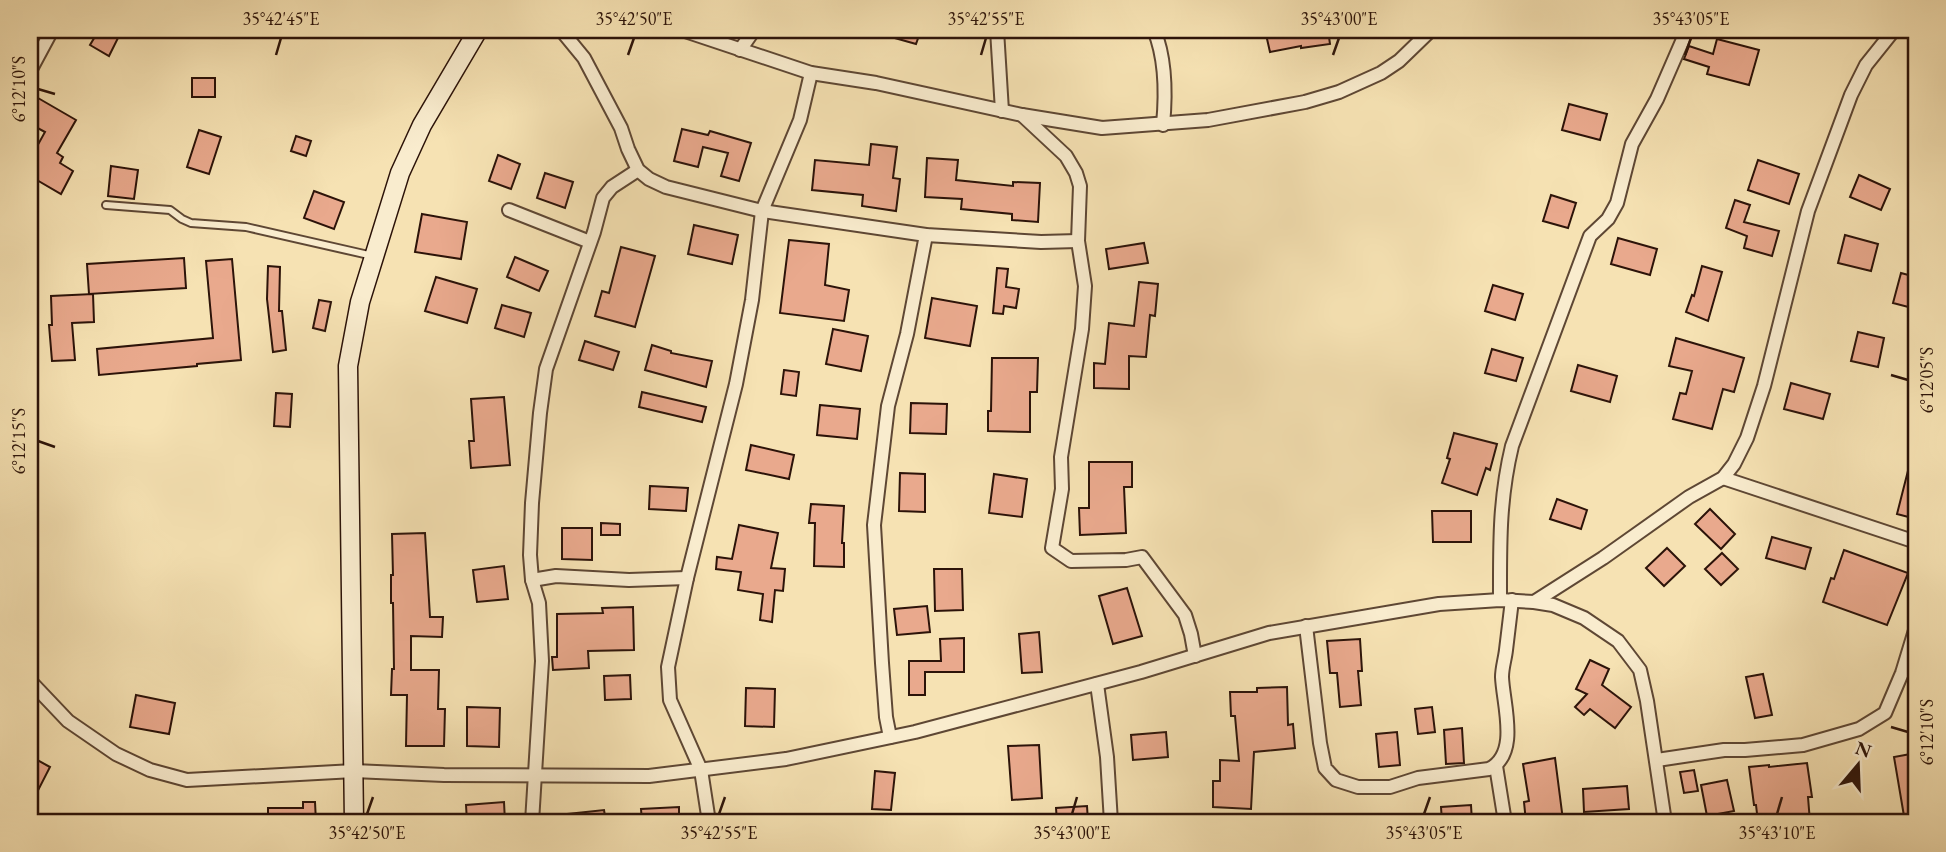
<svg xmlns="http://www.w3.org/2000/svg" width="1946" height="852" viewBox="0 0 1946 852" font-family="'EB Garamond',serif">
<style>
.building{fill:#e9a98d;stroke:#2c1309;stroke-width:2}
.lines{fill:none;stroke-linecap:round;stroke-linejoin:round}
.lane-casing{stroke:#5e4734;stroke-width:10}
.street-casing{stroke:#5e4734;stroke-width:16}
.secondary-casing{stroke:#2c1309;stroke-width:21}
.lane{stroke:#f9ecce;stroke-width:6}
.street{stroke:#f9ecce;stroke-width:12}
.secondary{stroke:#f9ecce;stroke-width:18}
.ticks{fill:none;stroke:#2c1309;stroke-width:2.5}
.neatline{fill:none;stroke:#2c1309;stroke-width:2.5}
.ticks-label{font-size:18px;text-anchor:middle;fill:#2c1309}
</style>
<rect width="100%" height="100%" fill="#f6e2b3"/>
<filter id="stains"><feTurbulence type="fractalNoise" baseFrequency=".00286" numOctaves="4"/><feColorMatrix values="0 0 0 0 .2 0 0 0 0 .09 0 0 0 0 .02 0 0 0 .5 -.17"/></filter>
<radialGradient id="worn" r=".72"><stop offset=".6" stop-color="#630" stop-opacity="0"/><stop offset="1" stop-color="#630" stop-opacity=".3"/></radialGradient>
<g class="building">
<polygon points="99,30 104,30 118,38 109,56 90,45"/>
<polygon points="878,30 921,30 916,44 877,33"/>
<polygon points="1265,30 1328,30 1330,44 1301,48 1301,46 1270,52"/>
<polygon points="1717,39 1759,50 1749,85 1707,74 1709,67 1684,59 1689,46 1713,54"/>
<rect x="192" y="78" width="23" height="19"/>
<polygon points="38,98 76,120 57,153 63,157 60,163 73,171 61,194 30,176 30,159 45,132 30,124 30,113"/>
<polygon points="1569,104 1607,114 1600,140 1562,130"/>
<polygon points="682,129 708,135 710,131 751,143 739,181 721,176 728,153 703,147 698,167 674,161"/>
<polygon points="199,130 221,137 209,174 187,167"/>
<polygon points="296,136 311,141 306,156 291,151"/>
<polygon points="871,144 897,147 893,178 900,179 896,211 862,206 863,195 812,190 815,160 869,165"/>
<polygon points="498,155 520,164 511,189 489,181"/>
<polygon points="927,158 958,160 956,180 1013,186 1013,182 1040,183 1038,222 1012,220 1012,214 961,209 962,199 925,197"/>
<polygon points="1758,160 1799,174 1789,204 1748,190"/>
<polygon points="111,166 138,170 134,199 108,196"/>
<polygon points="545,173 573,182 565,208 537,198"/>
<polygon points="1859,175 1890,189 1881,210 1850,197"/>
<polygon points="314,191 344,202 334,229 304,218"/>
<polygon points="1551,195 1576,203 1568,228 1543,221"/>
<polygon points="1735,200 1750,205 1744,222 1779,231 1772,256 1744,248 1747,236 1726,228"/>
<polygon points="422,214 467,222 461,259 415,252"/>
<polygon points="694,225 738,235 732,264 688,254"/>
<polygon points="1845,235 1878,244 1871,271 1838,263"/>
<polygon points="1618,238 1657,249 1650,275 1611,264"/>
<polygon points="789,240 829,244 825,285 849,290 844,321 780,313"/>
<polygon points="1144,243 1148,263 1109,269 1106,249"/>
<polygon points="621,247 655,256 635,327 595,316 602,291 609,293"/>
<polygon points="515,257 548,271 539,291 507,277"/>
<polygon points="184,258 186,288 89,294 87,264"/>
<polygon points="232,259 241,360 197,364 197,366 99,375 97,349 213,338 206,261"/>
<polygon points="268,266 280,267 279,311 282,311 286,350 273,352 267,299"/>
<polygon points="1702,266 1722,272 1708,321 1686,312 1692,295 1694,296"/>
<polygon points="997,268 1008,269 1006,287 1019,289 1016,308 1004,306 1003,314 993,313"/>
<polygon points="1901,273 1916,277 1916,309 1893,303"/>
<polygon points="436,277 477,289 467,323 425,311"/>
<polygon points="1139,282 1158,284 1155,316 1150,315 1146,357 1129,356 1129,389 1094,388 1094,363 1105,364 1109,323 1134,326"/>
<polygon points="1493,285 1523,294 1515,320 1485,311"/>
<polygon points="93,294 94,322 72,323 75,360 52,361 49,325 52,325 51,296"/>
<polygon points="932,298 977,306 970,346 925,338"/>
<polygon points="319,300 331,302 325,331 313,328"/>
<polygon points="502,305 531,313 524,337 495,328"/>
<polygon points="833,329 868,336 861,371 826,364"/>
<polygon points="1858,332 1884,338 1878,367 1851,361"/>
<polygon points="1676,338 1744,358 1734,392 1723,389 1712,429 1673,419 1680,393 1686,394 1692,371 1669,366"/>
<polygon points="585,341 619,352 613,370 579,360"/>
<polygon points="652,345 671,351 671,353 712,361 706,387 645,370"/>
<polygon points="1492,349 1523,358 1516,381 1485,373"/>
<polygon points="992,358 1038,358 1037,392 1030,392 1030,432 988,431 988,411 991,411"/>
<polygon points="1578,365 1617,376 1610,402 1571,391"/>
<polygon points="784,370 799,372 796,396 781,394"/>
<polygon points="1791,383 1830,394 1823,419 1784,409"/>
<polygon points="642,392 706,407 702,422 639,407"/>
<polygon points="276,393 292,394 290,427 274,426"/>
<polygon points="504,397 510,465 471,468 469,441 474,441 471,399"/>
<polygon points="911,403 947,404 946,434 910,433"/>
<polygon points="820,405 860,409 857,439 817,435"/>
<polygon points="1454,433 1497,444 1490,470 1486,468 1477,495 1442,483 1450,459 1447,458"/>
<polygon points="751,445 794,455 789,479 746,470"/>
<polygon points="1912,455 1916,455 1916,519 1897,514"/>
<polygon points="1089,462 1132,462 1132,487 1124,487 1126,533 1080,535 1079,508 1089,508"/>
<polygon points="900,473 925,474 925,512 899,511"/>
<polygon points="994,474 1027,479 1022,517 989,513"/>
<polygon points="650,486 688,488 686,511 649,509"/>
<polygon points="1557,499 1587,510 1581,529 1550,519"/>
<polygon points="811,504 844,506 842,543 844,543 844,567 814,566 815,523 809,523"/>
<polygon points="1710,509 1735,534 1721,549 1695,524"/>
<polygon points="1432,511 1471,511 1471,542 1433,542"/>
<polygon points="601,523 620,524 620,535 601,535"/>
<polygon points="739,525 778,533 771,568 785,569 783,591 775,590 772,622 760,620 763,594 738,590 741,572 716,569 717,557 732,559"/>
<polygon points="562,528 592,528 592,560 562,559"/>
<polygon points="425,533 430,617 443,617 442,637 411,636 411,670 439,670 438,709 445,709 444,746 406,746 407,695 391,695 392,669 394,669 393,603 391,603 391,575 393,575 392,534"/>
<polygon points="1772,537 1811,548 1805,569 1766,558"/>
<polygon points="1667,548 1685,566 1664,586 1646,568"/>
<polygon points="1844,550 1908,573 1887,625 1823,602 1831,578 1834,579"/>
<polygon points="1722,553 1738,569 1721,585 1705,569"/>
<polygon points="504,566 508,599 477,602 473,570"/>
<polygon points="934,569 962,569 963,610 935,611"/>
<polygon points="1127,588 1142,636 1113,644 1099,596"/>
<polygon points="927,606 930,632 897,635 894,609"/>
<polygon points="633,607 634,650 588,651 589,668 553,670 552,657 557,657 557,614 603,613 602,608"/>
<polygon points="1039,632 1042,672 1022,673 1019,634"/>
<polygon points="964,638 964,672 925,672 925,695 909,695 909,661 941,661 940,639"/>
<polygon points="1360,639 1362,671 1358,671 1361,705 1340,707 1337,673 1330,673 1327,641"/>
<polygon points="1590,660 1609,669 1602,685 1631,707 1615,728 1590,709 1584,715 1575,707 1587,694 1576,689"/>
<polygon points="1763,674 1772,715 1755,718 1746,677"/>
<polygon points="630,675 631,699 605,700 604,676"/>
<polygon points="1287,687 1288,725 1293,724 1295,748 1254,752 1251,809 1213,807 1213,781 1220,781 1220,760 1239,761 1235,716 1231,716 1230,692 1257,692 1257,688"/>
<polygon points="746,688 775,689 774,727 745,726"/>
<polygon points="136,695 175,703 169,734 130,727"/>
<polygon points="467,707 500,708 499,747 467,746"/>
<polygon points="1432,707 1435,732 1418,734 1415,709"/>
<polygon points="1462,728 1464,763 1446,764 1444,730"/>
<polygon points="1166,732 1168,757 1133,760 1131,735"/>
<polygon points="1397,732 1400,765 1379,767 1376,734"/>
<polygon points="1039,745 1042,798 1012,800 1008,746"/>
<polygon points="1916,753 1916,814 1904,816 1894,757"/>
<polygon points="30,756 50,767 30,806"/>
<polygon points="1555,758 1563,820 1526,822 1524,802 1529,801 1523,764"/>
<polygon points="1807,763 1812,797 1808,797 1810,822 1758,822 1756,805 1754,805 1749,767 1769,765 1769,767"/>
<polygon points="1694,770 1698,791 1684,793 1680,772"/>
<polygon points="875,771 895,773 891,810 872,809"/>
<polygon points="1727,780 1734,811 1707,816 1701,785"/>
<polygon points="1627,786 1629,809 1584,812 1583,789"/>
<polygon points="303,802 315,802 316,822 268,822 268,808 303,808"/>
<polygon points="504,802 505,822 467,822 466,805"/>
<polygon points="1471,805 1472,822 1442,822 1441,807"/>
<polygon points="1087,806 1088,822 1057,822 1056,808"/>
<polygon points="679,807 679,822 642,822 641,809"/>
<polygon points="604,810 606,822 569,822 568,814"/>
</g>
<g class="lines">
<g class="lane-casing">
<polyline id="lane" points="106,205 170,210 182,219 191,223 246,227 373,256"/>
</g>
<g class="street-casing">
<g id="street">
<polyline points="561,30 584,58 621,128 628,149 638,170 649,179 666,187 762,211 926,235 1041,242 1078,241"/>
<polyline points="682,30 811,73 876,83 1022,115 1102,128 1208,120 1305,102 1339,92 1381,73 1399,61 1431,30"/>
<polyline points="997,30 1002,111"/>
<path d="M1154 30C1166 59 1166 94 1163 125"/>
<polyline points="740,50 754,30"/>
<polyline points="30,71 52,30"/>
<polyline points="1022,115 1066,156 1076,173 1080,186 1078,241 1085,286 1082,329 1061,457 1062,489 1052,548 1071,561 1126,560 1142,557 1185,615 1191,634 1195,656"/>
<polyline points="509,210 590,242"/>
<polyline points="1723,478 1916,542"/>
<polyline points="532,580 556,576 629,580 687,578"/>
<path d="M1500 600C1500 545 1499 500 1512 446L1590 236 1608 219 1617 203 1632 144 1657 99 1687 30"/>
<polyline points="1534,602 1603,558 1689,497 1723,478 1734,464 1747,438 1764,386 1808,211 1851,95 1866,65 1894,30"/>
<path d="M1306 626 1320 743 1325 768 1336 780 1358 787H1390L1418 778 1489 769C1520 754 1503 704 1502 677 1502 668 1505 659 1506 650 1508 633 1510 617 1512 600"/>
<polyline points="30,681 68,721 116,754 150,770 187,780 354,771 444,775 649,776 786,759 915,732 1141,672 1269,633 1439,604 1500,600 1534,602 1553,605 1584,618 1618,641 1640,670 1647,701 1665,822"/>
<polyline points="1097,684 1107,757 1111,822"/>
<polyline points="890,737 886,717 882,663 874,525 888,406 907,334 926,235"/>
<polyline points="1657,760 1724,750 1745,750 1803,745 1859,729 1885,713 1902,673 1916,627"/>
<polyline points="1496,766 1505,822"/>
<polyline points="532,822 542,661 539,603 532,580 530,555 532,503 540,413 546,369 594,232 603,198 612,187 638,170"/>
<polyline points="709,822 701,770 670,700 668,667 687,578 736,384 752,300 762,211 800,120 811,73"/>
</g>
</g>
<g class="secondary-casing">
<polyline id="secondary" points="354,822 348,366 360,302 400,173 422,125 478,30"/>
</g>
<use href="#lane" class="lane"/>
<use href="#street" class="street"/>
<use href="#secondary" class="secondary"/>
</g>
<path class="ticks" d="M276 55 281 38M628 55 634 38M981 55 986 38M1333 55 1339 38M1685 55 1691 38M38 89 55 94M1891 375 1908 380M38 441 55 447M1891 727 1908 732M367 814 373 797M719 814 725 797M1072 814 1077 797M1424 814 1430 797M1777 814 1782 797"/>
<rect width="1946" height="852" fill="none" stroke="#f6e2b3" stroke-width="77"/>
<g transform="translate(1858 765) rotate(19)" stroke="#f9ecce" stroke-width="5" paint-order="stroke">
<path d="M0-5L12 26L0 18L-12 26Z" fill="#2c1309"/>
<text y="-10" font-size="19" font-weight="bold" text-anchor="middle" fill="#2c1309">N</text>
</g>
<rect x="38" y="38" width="1870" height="776" class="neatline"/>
<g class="ticks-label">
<text x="281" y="25">35°42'45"E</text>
<text x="634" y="25">35°42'50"E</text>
<text x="986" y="25">35°42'55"E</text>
<text x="1339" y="25">35°43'00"E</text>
<text x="1691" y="25">35°43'05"E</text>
<text transform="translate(19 89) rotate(-90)" y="6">6°12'10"S</text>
<text transform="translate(1927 380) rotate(-90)" y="6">6°12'05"S</text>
<text transform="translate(19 441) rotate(-90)" y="6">6°12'15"S</text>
<text transform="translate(1927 732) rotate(-90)" y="6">6°12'10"S</text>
<text x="367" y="839">35°42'50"E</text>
<text x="719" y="839">35°42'55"E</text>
<text x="1072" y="839">35°43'00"E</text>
<text x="1424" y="839">35°43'05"E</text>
<text x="1777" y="839">35°43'10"E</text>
</g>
<rect width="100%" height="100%" filter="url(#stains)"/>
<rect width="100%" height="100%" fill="url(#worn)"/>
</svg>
